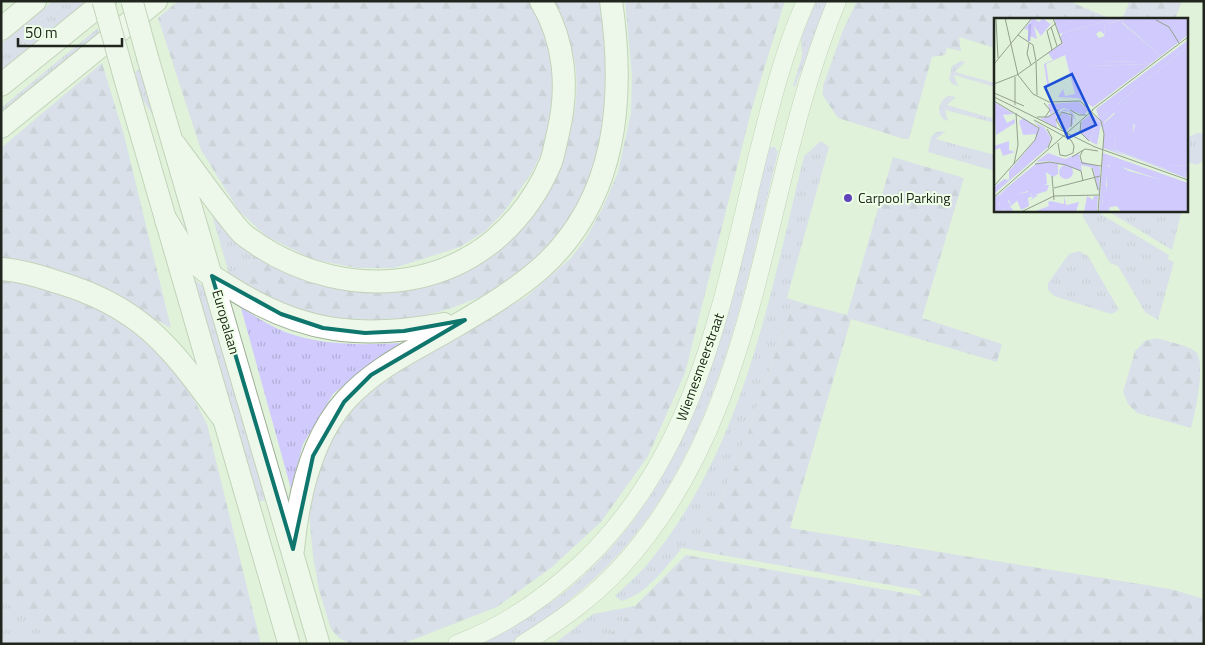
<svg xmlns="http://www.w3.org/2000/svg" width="1205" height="645" viewBox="0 0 1205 645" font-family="'Titillium Web',sans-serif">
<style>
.grass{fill:url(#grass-tufts)}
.forest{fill:url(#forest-firs)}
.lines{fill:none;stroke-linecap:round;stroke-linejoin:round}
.secondary-casing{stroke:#9dae96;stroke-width:19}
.trunk-casing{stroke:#9dae96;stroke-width:23}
.motorway-casing{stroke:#9dae96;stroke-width:24}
.secondary{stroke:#fff;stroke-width:18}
.trunk{stroke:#fff;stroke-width:21}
.motorway{stroke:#fff;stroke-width:22}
.trunk-bridge-casing{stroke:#9dae96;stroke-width:23;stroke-linecap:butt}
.trunk-bridge{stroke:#fff;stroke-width:21}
.marked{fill:none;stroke:#0f766e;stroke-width:4;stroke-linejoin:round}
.poi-dot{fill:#6042ba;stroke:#edffe6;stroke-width:2}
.labels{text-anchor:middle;stroke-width:4;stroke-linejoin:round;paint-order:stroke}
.poi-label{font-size:14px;fill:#20261d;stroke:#edffe6;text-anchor:start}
.street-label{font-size:14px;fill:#20261d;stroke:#edffe6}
.inset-river{fill:none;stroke:#b8b2f1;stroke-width:2.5}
.inset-road{fill:none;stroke:#93a08e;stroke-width:1}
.view{fill:#1d4ed8;fill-opacity:0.15;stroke:#1d4ed8;stroke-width:2.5}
.inset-edge{fill:none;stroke:#20261d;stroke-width:2.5}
</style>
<defs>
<pattern id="grass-tufts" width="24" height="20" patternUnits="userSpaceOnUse" patternTransform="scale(1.25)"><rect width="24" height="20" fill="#d0cbfc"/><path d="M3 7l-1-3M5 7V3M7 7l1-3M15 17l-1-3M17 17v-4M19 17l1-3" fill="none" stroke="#b2aed8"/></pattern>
<pattern id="forest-firs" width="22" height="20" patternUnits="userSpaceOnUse" patternTransform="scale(1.25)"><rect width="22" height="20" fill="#d0cbfc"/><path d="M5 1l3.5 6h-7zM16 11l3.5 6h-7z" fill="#b2aed8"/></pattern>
</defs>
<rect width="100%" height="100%" fill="#e0f2d9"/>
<g class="grass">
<polygon points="53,1 88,1 1,74 1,44"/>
<polygon points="816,1 828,1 795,87 793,86 802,56 801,37"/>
<polygon points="98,28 101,37 1,118 1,108"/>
<polygon points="961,61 965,62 955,72 995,83 995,87 954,75 958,86 952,84 949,79 952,66"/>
<polygon points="146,64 193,246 190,246 156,121 141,97 135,72"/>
<path d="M948 96 956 97 947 105 995 119V123L945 110 948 121 943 119C936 111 939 101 948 96Z"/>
<polygon points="946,131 936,139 995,155 995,171 928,152 931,137 936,132"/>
<polygon points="1197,133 1204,133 1204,160 1197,165 1186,162 1186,138"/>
<path d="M821 141 829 147 787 298 806 304 789 314 740 455 719 503 693 550 682 548C665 568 648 593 622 601L615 596C625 586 636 577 645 567 743 451 769 299 804 156Z"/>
<path d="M770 147H775L778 152C739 314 709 492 568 601 552 614 525 639 506 644 498 645 487 644 479 644 511 627 544 610 572 586 702 475 730 305 768 148Z"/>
<polygon points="1082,210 1094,210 1169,255 1168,259 1174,262 1158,320 1145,312 1118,266 1110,263 1083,217"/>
<polygon points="1106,210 1182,210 1172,250"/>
<polygon points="211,211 255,254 237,281 229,274"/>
<polygon points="1079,251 1088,256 1119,310 1111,314 1054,296 1048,290 1048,283 1069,254"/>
<polygon points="191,277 207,289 269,500 256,502"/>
<path d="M241 308C255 316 270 326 285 332 323 346 363 345 403 343L365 368 333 394 303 444 291 489Z"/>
<polygon points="1,595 10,600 57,644 1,644"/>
<polygon points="635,606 620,625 597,644 554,644 593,614"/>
</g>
<g class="forest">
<polygon points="178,1 534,1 547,35 554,71 551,109 544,148 531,174 504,212 485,231 460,247 394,268 356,268 312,259 266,236 239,211 201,150 158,18"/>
<path d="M552 1H602L610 98 592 179 561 232 526 269 493 292 449 309 392 324 359 326 295 313 237 281 255 254C287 274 318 287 357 290 364 290 372 292 379 291 400 286 420 276 440 268 455 263 496 251 507 243 554 208 586 114 574 58 569 37 562 20 552 1Z"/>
<polygon points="625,1 785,1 752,108 685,373 648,456 601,522 552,567 497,607 402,644 349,643 339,638 331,629 319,590 313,556 309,514 314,483 325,450 341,418 363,394 391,373 526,297 571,258 586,238 603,207 618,172 631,113 632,76"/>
<polygon points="857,1 1069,1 1111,19 995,19 995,48 959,37 961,51 947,48 945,55 932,57 909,139 904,139 838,118 823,96 823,86 843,30"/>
<polygon points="1130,1 1182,1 1175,19 1122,19"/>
<polygon points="102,63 124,135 171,328 89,283 1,261 1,148"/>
<polygon points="893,157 964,178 922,318 1002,344 997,362 851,319 790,528 1171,589 1204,599 1204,644 597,644 620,625 635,606 686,555 922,596 918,590 693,550 719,503 740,455 789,314 806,304 847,315"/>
<polygon points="1,277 68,293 118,318 145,339 186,384 207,424 261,644 57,644 1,595"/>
<path d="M1157 338C1168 342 1189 345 1197 353 1205 367 1196 410 1191 428L1137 413 1128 404 1123 392 1135 351 1145 341Z"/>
</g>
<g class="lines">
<g class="secondary-casing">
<g id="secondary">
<path d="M457 644C505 626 545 598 582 563 697 454 722 302 758 155 771 103 784 50 806 1"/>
<path d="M523 644C558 622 593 598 621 567 764 411 759 188 837 1"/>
</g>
</g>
<g class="trunk-casing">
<g id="trunk">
<polyline points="148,59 319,644"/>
<polyline points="124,76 289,644"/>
</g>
</g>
<g class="motorway-casing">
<g id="motorway">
<polyline points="1,29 35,1"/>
<polyline points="1,85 105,1"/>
<polyline points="1,127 156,1"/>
<path d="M175 145C192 168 209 192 227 215 232 221 238 230 244 235 351 316 497 291 551 162 554 153 556 142 558 133 569 88 565 41 541 1"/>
<path d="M166 220C175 234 183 249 194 261 204 272 218 280 231 288 303 334 362 339 444 324"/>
<path d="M1 269C20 270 39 276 57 282 143 307 172 349 223 418"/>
<path d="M293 549C298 498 310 440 345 401 376 366 417 349 457 325 486 308 516 290 541 268 618 199 625 97 611 1"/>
</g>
</g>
<use href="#secondary" class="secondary"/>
<use href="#trunk" class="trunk"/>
<use href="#motorway" class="motorway"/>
<g class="trunk-bridge-casing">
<g id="trunk-bridge">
<polyline points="103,1 124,76"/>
<polyline points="132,1 148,59"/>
</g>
</g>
<use href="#trunk-bridge" class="trunk-bridge"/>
</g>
<path d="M0 0H1205V645H0ZM212 276 281 314 323 328 365 333 404 331 465 320 371 375 344 402 313 456 293 549Z" fill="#e0f2d9" fill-opacity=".55" fill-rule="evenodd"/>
<path class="marked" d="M212 276 281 314 323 328 365 333 404 331 465 320 371 375 344 402 313 456 293 549Z"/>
<circle class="poi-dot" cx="848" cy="198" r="5"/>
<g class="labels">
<g class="poi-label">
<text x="858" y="203">Carpool Parking</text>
</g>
<g class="street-label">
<text transform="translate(226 322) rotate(74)" y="5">Europalaan</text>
<text transform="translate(700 367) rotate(-70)" y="5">Wiemesmeerstraat</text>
</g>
</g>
<g transform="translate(994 18)">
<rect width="194" height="194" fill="#e0f2d9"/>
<path d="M123 0H132L110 7 111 17 106 13 102 16 105 20 111 18 105 23 99 19H66L69 15ZM194 28V34L177 51 132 85 131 96 133 91 140 92 139 116H122L120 131 173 152 174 147 194 148 192 160 112 129 121 94 109 105 107 100ZM148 43 155 46 96 48 106 44ZM104 101 107 105 103 127 96 123ZM15 123V132L21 134 9 138 6 130 1 132 0 128ZM23 144 29 151 1 175 0 169 10 161 15 162V153ZM57 144 64 146V156L59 159 52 154 53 166 50 167H55L53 173 39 177H44L37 182 39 178 34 173 22 177 25 181 17 188 12 171 5 177 8 181 5 186 12 193 17 189 19 192 18 194H0V180L43 145ZM122 146 135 153 194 169 193 194H127L123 188 116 189 115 194 113 189H108L109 175 113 172V149ZM65 154a7 7 0 1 1 14 0a7 7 0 1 1-14 0Z" fill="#d0cbfc"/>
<path d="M39 0 45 4 49 0 56 6 60 2 47 18 40 8 43 21 34 17 35 12 30 11ZM60 0H123L65 16ZM131 1 128 5 167 38 99 89 84 80 64 79 69 71 71 78 81 76 71 37 52 46 55 66 49 68 53 66 50 46 59 42 54 35 68 25 66 19 93 12 105 23 111 17 110 7ZM148 43 155 46 97 48 106 44ZM194 22V28L107 100 110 105 123 94V102L113 129 134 139 109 130 110 116 102 91ZM194 34V148L174 147V152L120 131 122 116 139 115 141 107 134 104 140 93 133 91 130 98 127 97 132 85ZM0 84 20 96 9 97 13 105 21 101V105L2 117ZM85 84 95 92 90 97 70 90 56 96 54 86ZM72 91 79 95 82 103 75 94 69 93 64 96 62 100 70 94 79 100V106L72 113 62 101 63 110 46 101ZM97 96 104 101 96 123 87 116 88 103ZM30 100 44 110 43 116 29 117 25 103ZM40 104 50 109 57 120 54 129 29 151 23 144 41 122 45 109ZM54 135 71 141 85 135 86 143 106 149 105 176 99 150 87 147 88 153 57 143 42 144ZM109 135 194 165V173L190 168 174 178 180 168 177 165 169 175 171 163 128 149 126 155 141 169 131 165 130 169 141 171 134 172 137 174 133 178 121 146V166L131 178 127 182 119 166V149L114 147 112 168 116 175 113 172 109 175 108 189H113L115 194H105ZM43 162 47 169 36 175 37 177 48 173V174L34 180 35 188 27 192 21 177 34 174 35 167ZM12 171 18 180 14 183 17 188 13 193 6 188 5 178ZM70 178 72 187 85 184 82 194H39L55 188 54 184 57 183 70 186ZM93 178 99 182 100 178H104L103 194H90Z" fill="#d0cbfc" fill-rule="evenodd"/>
<path d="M132 0H194V17L167 38 128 4Z" fill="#d0cbfc"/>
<path class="inset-river" d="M35 23 36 6"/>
<path class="inset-road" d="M11 0 24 57 39 76 55 84 86 83 107 103 110 116 104 194M2 1 4 40M162 2 175 9 185 25M57 9 63 28M24 17 39 27M35 25 33 36 37 47M39 27 42 43M58 32 53 13 62 5M42 44 43 77M0 46 38 0M21 59V87M0 66 23 57 68 25 59 0M0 75 30 88M0 79 101 129 194 162M0 83 45 110 41 122 17 149M50 85 56 92 51 99M76 92 85 97H92M98 92 194 19M43 99H54L65 92M40 102 77 122 80 128 79 135 72 138 66 137 64 125M87 104 86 114 95 123M53 111 58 120 54 130M68 111 62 102 68 94 78 97 77 109M89 132 86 138 88 145 107 148M78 139 91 131 104 133M20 146 24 127 22 95M41 146 56 144 72 147 87 153 89 163M98 150 104 172M58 158 60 182M0 168 17 149M60 170 106 158M0 179 99 92M27 194 60 178 105 177"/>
<path class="view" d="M78 56 102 107 74 120 51 69Z"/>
<rect width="194" height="194" class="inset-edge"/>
</g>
<rect width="1205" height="645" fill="none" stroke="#20261d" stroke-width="5"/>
<path d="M18 38v8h104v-8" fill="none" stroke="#20261d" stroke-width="2.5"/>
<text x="25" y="38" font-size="15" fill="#20261d" stroke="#edffe6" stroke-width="4" paint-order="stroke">50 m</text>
</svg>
